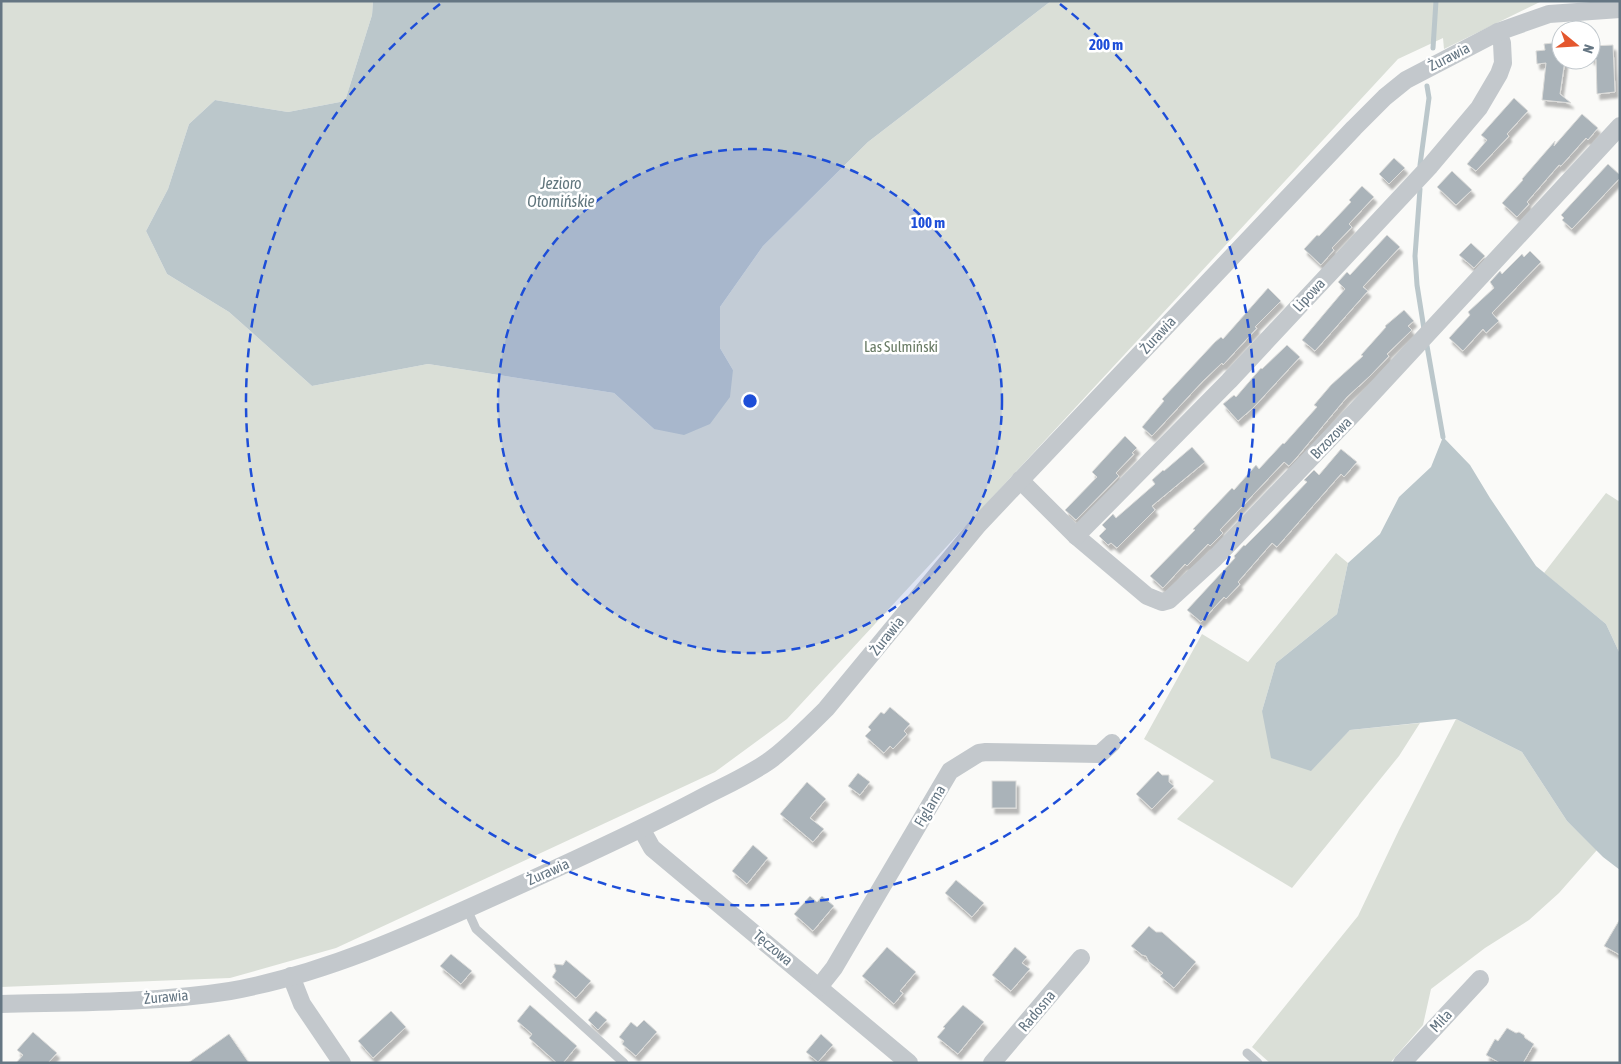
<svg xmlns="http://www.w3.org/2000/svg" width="1621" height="1064" viewBox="0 0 1621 1064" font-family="'Asap Condensed',sans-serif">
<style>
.green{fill:#dadfd7}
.water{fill:#bbc7cb}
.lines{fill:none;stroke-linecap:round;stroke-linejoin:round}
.stream{stroke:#bbc7cb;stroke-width:5}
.building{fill:#aab3b9;stroke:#dcdcda;filter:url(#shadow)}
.service{stroke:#c3c8cc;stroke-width:9}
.minor{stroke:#c3c8cc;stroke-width:18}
.ring{fill:none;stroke:#1d4ed8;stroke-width:2.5;stroke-dasharray:9 6}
.labels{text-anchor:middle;stroke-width:5;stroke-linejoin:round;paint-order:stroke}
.street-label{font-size:15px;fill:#657683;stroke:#fff}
.park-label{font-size:15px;fill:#687a64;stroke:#fff}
.water-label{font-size:16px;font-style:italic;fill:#60757c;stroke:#fff}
.centre{fill:#1d4ed8;stroke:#fff;stroke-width:2.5}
.ring-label{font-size:15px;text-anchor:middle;font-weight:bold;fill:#1d4ed8;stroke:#fff;stroke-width:5;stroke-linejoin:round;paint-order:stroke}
</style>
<defs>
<filter id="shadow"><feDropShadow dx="3" dy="5.5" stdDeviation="1" flood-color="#0004"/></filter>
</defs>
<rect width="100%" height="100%" fill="#fafaf8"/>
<g class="green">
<polygon points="1,1 373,1 372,15 345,101 288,112 215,100 189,124 168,189 146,231 167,274 229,312 312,386 428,364 614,393 654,429 733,370 720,348 720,307 763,246 868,142 1051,1 1542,1 1444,49 1443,38 1398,59 787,719 715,772 336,948 230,978 1,987"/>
<polygon points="1606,493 1620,502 1620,654 1606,624 1544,573"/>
<polygon points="1336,553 1348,563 1337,614 1276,663 1262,711 1311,770 1350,730 1420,723 1399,756 1292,888 1177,819 1214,781 1144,739 1202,634 1248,662"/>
<polygon points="1456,719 1522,752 1567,821 1597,850 1559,893 1529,920 1485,948 1431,989 1423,1025 1390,1063 1270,1063 1252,1047 1358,916 1399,830"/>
</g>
<g class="water">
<polygon points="373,1 1051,1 868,142 763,246 720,307 720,348 733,370 730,397 710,424 684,435 654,429 614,393 428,364 312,386 229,312 167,274 146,231 168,189 189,124 215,100 288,112 345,101 372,15"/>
<polygon points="1443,437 1470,465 1490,498 1536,566 1606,624 1620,654 1620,870 1603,857 1567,821 1522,752 1456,719 1350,730 1311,771 1271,758 1262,711 1276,663 1337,614 1348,563 1380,534 1399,497 1431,467"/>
</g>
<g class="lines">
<g class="stream">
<polyline points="1433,48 1436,1"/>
<polyline points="1420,165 1429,98 1427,86"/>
<polyline points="1420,189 1415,256 1417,285 1424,329"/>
<polyline points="1427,346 1443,437"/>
</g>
</g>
<g class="building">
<polygon points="1561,42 1561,60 1565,60 1560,94 1571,103 1542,100 1546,63 1537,64 1536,51 1545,50 1544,44"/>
<polygon points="1613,45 1615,92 1597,94 1596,59 1591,59 1591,46"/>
<polygon points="1514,98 1528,111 1507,134 1509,136 1476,171 1467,164 1487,140 1481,135"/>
<polygon points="1582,114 1598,128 1588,140 1586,138 1561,166 1559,165 1527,202 1529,204 1517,217 1502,203 1523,180 1522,179 1555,141 1554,146"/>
<polygon points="1394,158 1405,168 1389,184 1379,174"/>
<polygon points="1608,164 1620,175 1620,178 1572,229 1562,220 1564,218 1561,215"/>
<polygon points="1452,171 1472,190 1456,205 1437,187"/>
<polygon points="1362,186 1374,197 1349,224 1352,227 1332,248 1334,250 1321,265 1304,249 1317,235 1319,236 1351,202 1349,200"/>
<polygon points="1387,235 1400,247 1363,287 1368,291 1315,351 1302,340 1345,289 1338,282 1347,272 1350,275"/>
<polygon points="1471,243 1485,256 1474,268 1459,255"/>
<polygon points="1530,251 1541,262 1492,313 1499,321 1486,333 1483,329 1463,351 1449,338 1470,315 1468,312 1494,288 1490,282 1500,271 1502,274 1522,254 1524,257"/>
<polygon points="1268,288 1281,301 1255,327 1257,328 1223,365 1222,363 1203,381 1152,436 1142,427 1164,401 1162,399 1215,342 1221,337 1223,339"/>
<polygon points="1404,310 1414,321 1408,326 1412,330 1387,354 1389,356 1370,376 1347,397 1298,456 1289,466 1284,462 1220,530 1223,533 1210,546 1208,544 1187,566 1185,564 1163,588 1150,576 1195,530 1193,529 1232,488 1234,490 1256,465 1259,469 1283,443 1284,444 1317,407 1314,405 1331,385 1363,356 1361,355 1386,327 1385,326"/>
<polygon points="1287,345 1300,357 1253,408 1238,421 1223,404 1234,395 1236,397 1261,368 1262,369"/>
<polygon points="1125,436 1137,448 1132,453 1134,454 1116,473 1119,476 1076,520 1065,510 1097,477 1092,472"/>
<polygon points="1192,447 1205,462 1152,506 1155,510 1117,548 1111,543 1108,545 1099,536 1106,529 1102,525 1113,514 1116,518 1155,484 1152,480 1163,470 1164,471"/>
<polygon points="1341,449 1357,462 1344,477 1341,474 1277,547 1272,543 1238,582 1240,584 1226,599 1224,597 1201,622 1187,610 1235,558 1234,556 1244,545 1245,546 1269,522 1307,482 1304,480 1314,470 1319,475"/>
<polygon points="890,707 910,724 904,731 907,734 893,749 890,746 884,753 865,736 871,730 868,727 881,712 884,714"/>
<polygon points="1158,771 1162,775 1169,775 1169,782 1174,786 1152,809 1136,794"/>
<polygon points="858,773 870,782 860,795 848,786"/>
<rect x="992" y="781" width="24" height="27"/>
<polygon points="807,782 826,799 810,818 824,829 813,842 780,814"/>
<polygon points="753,845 768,858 747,884 732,871"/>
<polygon points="956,880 984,903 972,917 945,893"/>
<polygon points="810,896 817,902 822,896 834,906 813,931 794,914"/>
<polygon points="1620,919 1620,955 1604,946"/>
<polygon points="1149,926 1156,932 1162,932 1196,962 1174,988 1160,976 1163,973 1149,962 1146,956 1142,955 1131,946"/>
<polygon points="887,947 916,972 900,991 903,993 894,1004 862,976"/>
<polygon points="1015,947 1027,957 1022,963 1030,969 1011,991 992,975"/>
<polygon points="451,954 472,971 461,984 440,966"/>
<polygon points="566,960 591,981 576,998 552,977 556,971 554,964 563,965"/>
<polygon points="530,1005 577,1046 563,1063 557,1063 529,1038 532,1034 517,1021"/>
<polygon points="963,1005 984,1022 958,1054 937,1037 945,1028 943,1027"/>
<polygon points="391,1011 406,1027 373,1058 358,1041"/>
<polygon points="596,1011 607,1020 598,1030 588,1020"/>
<polygon points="644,1020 657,1032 636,1056 622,1044 624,1041 619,1037 631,1022 637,1027"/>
<polygon points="1507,1028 1516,1033 1519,1032 1524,1035 1525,1038 1534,1044 1523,1063 1500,1063 1486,1055 1495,1039 1498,1041"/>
<polygon points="33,1032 57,1053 48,1063 16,1063 23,1055 17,1050"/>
<polygon points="229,1034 249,1063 188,1063"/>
<polygon points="821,1034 833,1045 818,1062 806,1052"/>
</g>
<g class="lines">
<g class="service">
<polyline points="467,909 476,929 624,1063"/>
<polyline points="1247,1053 1258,1063"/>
</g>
<g class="minor">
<polyline points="1020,480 1076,536 1147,596 1162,602 1169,600 1215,558 1356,411 1620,126"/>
<polyline points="1076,536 1229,381 1430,166 1479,108 1499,74 1503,63 1502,43 1498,32"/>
<polyline points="642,830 652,848 909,1063"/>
<polyline points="291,976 302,1004 342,1063"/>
<polyline points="819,987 834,968 950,771 979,753 986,752 1100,754 1112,743"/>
<path d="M1 1004C77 1002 155 1003 230 991 336 972 435 923 533 879 590 853 647 827 703 797 726 785 752 774 773 758 792 743 809 726 826 709L978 525 1354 128 1385 97 1406 80 1498 32 1549 14 1620 9"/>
<polyline points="992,1063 1081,958"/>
<polyline points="1402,1063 1480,979"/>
</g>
</g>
<circle cx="750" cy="401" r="252" fill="#1d4ed8" fill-opacity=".12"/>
<g class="ring">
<circle cx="750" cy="401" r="252"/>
<path d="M1060 4A504 504 0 1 1 440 4"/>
</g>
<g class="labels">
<g class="street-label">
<text transform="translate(1449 57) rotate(-27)" y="5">Żurawia</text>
<text transform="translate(1309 295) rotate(-47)" y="5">Lipowa</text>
<text transform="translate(1158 335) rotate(-47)" y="5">Żurawia</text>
<text transform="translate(1331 438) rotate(-46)" y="5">Brzozowa</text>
<text transform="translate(887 636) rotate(-51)" y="5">Żurawia</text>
<text transform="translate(930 806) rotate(-59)" y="5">Figlarna</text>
<text transform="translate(548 872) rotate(-24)" y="5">Żurawia</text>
<text transform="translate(773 948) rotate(40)" y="5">Tęczowa</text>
<text transform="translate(166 997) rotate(-5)" y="5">Żurawia</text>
<text transform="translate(1037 1011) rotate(-50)" y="5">Radosna</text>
<text transform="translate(1441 1021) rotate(-47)" y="5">Miła</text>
</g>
<g class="park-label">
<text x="901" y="352">Las Sulmiński</text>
</g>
<g class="water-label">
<text x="561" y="189">Jezioro<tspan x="561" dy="18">Otomińskie</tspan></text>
</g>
</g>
<circle cx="750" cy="401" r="8" class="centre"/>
<g class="ring-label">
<text x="1106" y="50">200 m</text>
<text x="928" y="228">100 m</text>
</g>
<rect width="1621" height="1064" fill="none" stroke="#657683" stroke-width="5"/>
<g transform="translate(1576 45) rotate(108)"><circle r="24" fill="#ffffff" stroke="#c1c8cd"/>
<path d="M0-4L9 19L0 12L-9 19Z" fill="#e4572e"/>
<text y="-8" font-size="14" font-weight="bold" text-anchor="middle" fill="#657683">N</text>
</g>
</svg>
